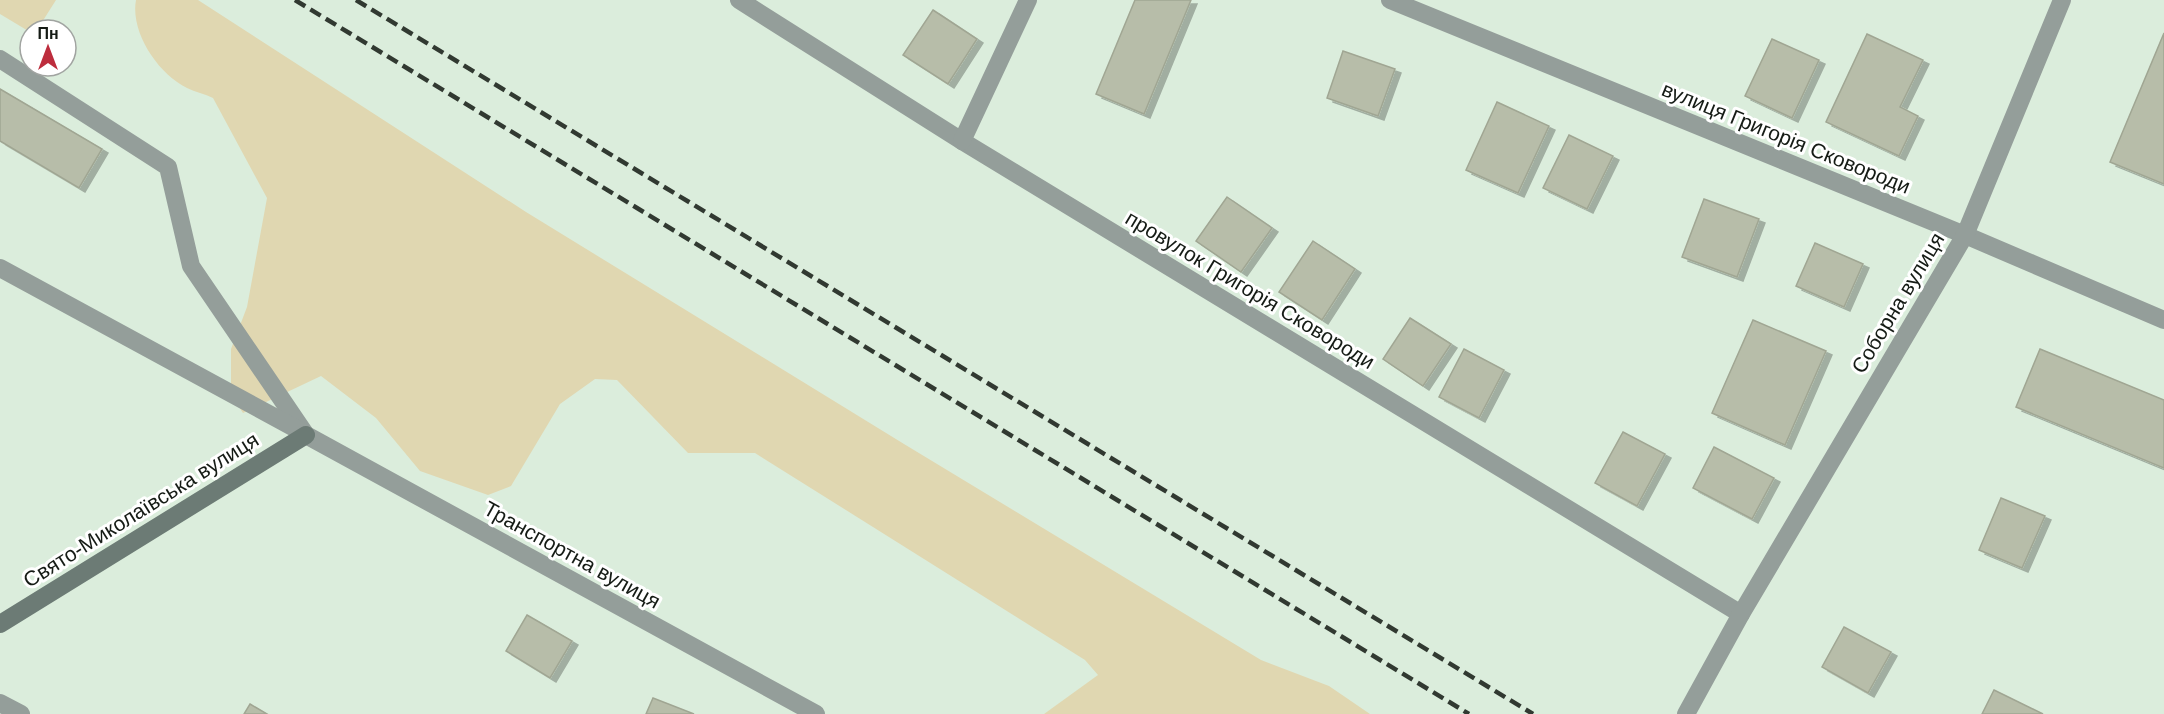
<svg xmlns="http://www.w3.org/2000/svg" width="2164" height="714" viewBox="0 0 2164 714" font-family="Helvetica,sans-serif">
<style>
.green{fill:#e0d7b1}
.building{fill:#b7bda9;stroke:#a0a693;stroke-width:1.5;filter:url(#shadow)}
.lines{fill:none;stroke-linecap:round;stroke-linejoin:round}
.lane{stroke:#949e9a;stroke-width:18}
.street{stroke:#949e9a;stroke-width:18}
.secondary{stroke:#6c7b75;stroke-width:18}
.rail{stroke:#313931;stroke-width:4.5;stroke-dasharray:12 6;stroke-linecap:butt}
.labels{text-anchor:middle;stroke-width:6;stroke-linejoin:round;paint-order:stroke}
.street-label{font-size:21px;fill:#151b15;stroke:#fff}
</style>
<defs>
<filter id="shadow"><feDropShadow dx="6" dy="4" stdDeviation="0" flood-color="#0004"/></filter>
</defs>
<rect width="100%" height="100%" fill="#dbeddc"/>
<g class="green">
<polygon points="0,0 56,0 37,30 30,30 30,32 0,14"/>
<path d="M136 0H198L526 212 904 444 1261 660 1329 686 1370 714H1044L1098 675 1085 660 755 453H688L617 380 595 379 560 404 511 486 488 495 420 471 376 418 321 376 243 413 231 395V349L247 307 267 198 213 98C205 94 195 92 187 88 158 74 130 32 136 0Z"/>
</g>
<g class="building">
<polygon points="1135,0 1191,0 1144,114 1096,94"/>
<polygon points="933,10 977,39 948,84 903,55"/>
<polygon points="2164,33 2164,184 2110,162"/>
<polygon points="1867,34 1923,60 1900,107 1918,116 1899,156 1826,122"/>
<polygon points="1772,39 1819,60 1792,118 1745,96"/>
<polygon points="1343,51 1395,69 1378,116 1327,98"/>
<polygon points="0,89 102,149 79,188 0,141"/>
<polygon points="1497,102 1549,126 1518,193 1466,170"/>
<polygon points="1569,135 1613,156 1587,209 1543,188"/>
<polygon points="1227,197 1272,228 1241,272 1196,241"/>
<polygon points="1704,199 1759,219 1737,277 1682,257"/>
<polygon points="1313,241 1355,269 1322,320 1279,292"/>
<polygon points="1815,243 1863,264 1844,307 1796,286"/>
<polygon points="1410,318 1451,344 1423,386 1383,359"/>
<polygon points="1753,320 1826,351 1785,445 1712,413"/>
<polygon points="1464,349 1504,370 1479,418 1439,397"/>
<polygon points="2040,349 2164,400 2164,468 2016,407"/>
<polygon points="1623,432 1665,454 1637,506 1595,483"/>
<polygon points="1714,447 1774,478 1752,519 1693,488"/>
<polygon points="2001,498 2045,516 2022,568 1979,550"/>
<polygon points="527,615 572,641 550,678 506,651"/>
<polygon points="1844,627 1891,652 1868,693 1822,667"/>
<polygon points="1994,690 2043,714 1982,714"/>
<polygon points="653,698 694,714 646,714"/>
<polygon points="250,704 267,714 244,714"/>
</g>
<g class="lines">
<g class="lane">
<polyline points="0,59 168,167 191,266 306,435"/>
<polyline points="0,268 302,432"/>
</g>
<g class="street">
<polyline points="739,0 962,141 1741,614"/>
<polyline points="1390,0 1965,235 2164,320"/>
<polyline points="962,141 1028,0"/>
<polyline points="306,435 816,714"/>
<polyline points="0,703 21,714"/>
<polyline points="1686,714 1741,614 1965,235 2062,0"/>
</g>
<polyline class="secondary" points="0,624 306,435"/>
<g class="rail">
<polyline points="295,0 1469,714"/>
<polyline points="356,0 1533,714"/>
</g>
</g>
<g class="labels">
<g class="street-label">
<text transform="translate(1786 138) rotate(22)" y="7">вулиця Григорія Сковороди</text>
<text transform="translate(1250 290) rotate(31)" y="7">провулок Григорія Сковороди</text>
<text transform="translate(1898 303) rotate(-59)" y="7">Соборна вулиця</text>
<text transform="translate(141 510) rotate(-32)" y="7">Свято-Миколаївська вулиця</text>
<text transform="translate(572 555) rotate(29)" y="7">Транспортна вулиця</text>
</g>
</g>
<g transform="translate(48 48)"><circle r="28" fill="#ffffff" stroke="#a1a4a1" stroke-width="1.5"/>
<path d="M0-4.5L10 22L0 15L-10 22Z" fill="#bd2d3d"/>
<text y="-9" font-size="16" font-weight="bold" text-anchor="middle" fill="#151b15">Пн</text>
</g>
</svg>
